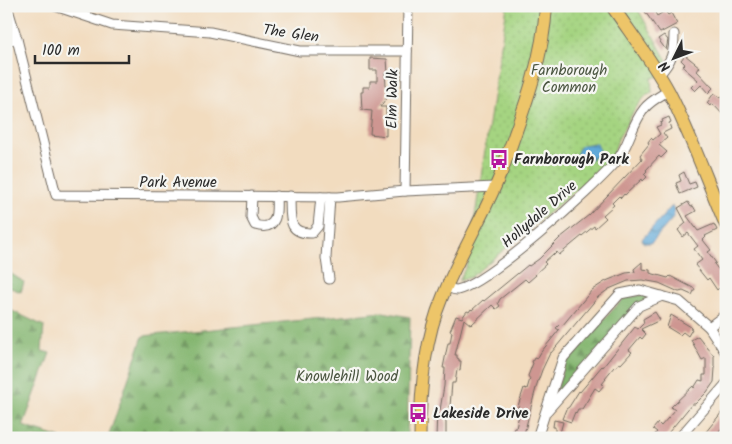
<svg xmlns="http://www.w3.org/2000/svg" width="732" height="444" viewBox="0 0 732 444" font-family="Kalam,sans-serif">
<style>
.forest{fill:url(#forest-firs);stroke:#58704d}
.park{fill:url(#park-dots);stroke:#688056}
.water{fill:url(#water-waves);stroke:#466a82}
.building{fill:#ce9691}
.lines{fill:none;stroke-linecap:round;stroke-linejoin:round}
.minor-casing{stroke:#71695f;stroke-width:11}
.major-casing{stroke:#71695f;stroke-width:13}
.highway-casing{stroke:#71695f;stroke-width:14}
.minor{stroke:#fff;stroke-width:9}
.major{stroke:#edc569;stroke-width:11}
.highway{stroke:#edc569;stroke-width:12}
.labels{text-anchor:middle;stroke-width:4.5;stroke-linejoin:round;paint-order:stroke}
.street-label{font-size:15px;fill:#2b2b2b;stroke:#f6f6f2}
.park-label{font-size:15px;fill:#4a5540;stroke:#f6f6f2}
.poi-label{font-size:15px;font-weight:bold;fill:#2b2b2b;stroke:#f6f6f2;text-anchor:start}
</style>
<defs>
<pattern id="forest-firs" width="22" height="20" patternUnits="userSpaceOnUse" patternTransform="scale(1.25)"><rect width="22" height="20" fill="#84b66f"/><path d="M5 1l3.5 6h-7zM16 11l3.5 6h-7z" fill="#6c945b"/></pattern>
<pattern id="park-dots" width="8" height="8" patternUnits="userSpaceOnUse" patternTransform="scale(1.25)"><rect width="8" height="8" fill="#a5d481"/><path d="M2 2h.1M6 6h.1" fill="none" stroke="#8eb670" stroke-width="1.8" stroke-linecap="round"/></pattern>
<pattern id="water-waves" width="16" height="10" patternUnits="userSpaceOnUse" patternTransform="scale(1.25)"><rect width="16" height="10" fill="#60a9d8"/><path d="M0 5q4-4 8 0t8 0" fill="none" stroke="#4f8aaf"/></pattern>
</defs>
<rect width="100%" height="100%" fill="#f6f6f2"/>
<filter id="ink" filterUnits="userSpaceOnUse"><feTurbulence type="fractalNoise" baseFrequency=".02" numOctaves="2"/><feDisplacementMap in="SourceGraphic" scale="10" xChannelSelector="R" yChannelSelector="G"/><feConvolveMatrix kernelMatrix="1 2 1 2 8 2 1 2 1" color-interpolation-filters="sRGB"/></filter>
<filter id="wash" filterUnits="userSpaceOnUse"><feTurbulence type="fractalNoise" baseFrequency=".0096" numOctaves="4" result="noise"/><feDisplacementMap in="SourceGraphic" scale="20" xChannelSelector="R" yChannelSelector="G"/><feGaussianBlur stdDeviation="1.12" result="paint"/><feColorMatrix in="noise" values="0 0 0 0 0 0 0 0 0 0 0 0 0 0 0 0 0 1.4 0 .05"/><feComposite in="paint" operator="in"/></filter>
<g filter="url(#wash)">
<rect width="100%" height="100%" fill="#f2dcbf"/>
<g class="forest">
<polygon points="6,258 8,272 24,282 21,292 6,286"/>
<polygon points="641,295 649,297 554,398 566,360 624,298"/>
<polygon points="6,308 44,326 42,351 50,353 23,426 61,438 6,438"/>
<polygon points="383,312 410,317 407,438 108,438 143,336"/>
</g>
<polygon class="park" points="507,6 636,6 666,59 667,74 651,78 652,93 647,94 635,109 618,139 612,158 576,190 471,277 459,281 468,262"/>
<g class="water">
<path d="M726 140V183L723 181C720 169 716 149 726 140Z"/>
<path d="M597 143 600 153 588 161 578 163C575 154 577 151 582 145Z"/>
<polygon points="672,206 674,209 673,218 654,240 651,243 644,243 642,239"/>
</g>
<g id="blocks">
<g class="building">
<polygon points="641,6 651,6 657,16 665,11 668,15 671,13 677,24 660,33"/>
<polygon points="664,35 668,40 666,50 658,39"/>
<polygon points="685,55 700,67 697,71 713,88 708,93 701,85 695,91 691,87 698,80 684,68 683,66 685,64 681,60"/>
<polygon points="370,58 387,59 388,73 385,73 387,97 380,107 386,107 386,136 370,134 372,111 362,110 361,92 363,92 363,87 370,87 370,81 377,81 377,70 370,70"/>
<polygon points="714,93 720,98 726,93 726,118 712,103 710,106 707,103"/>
<polygon points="669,117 671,122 669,123 671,129 663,133 667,138 659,145 667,152 661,158 659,156 646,170 647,171 644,174 647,177 643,181 642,179 625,195 624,194 621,198 619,196 612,203 614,205 603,215 606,218 595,228 594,226 559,255 557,252 554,255 553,254 544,262 546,264 535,274 536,275 528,282 525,279 500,299 498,303 500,306 496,309 492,305 471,325 464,319 455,355 457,355 457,358 459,359 459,361 461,361 460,371 457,370 455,383 452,383 450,406 449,406 448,417 446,416 446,438 436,438 437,409 440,410 444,386 445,368 443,368 448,343 450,343 452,332 450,331 456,316 462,318 467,311 469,312 471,309 472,310 483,300 484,301 528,265 529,266 539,259 560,238 589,215 642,159 640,155 649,144 648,142 651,138 653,140 660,134 656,127 661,125 660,123 663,122 662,120"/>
<polygon points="684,172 689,184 695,182 697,187 680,194 676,183 681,181 679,175"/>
<polygon points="688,202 691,207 693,206 696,211 687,216 698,231 714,224 717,230 705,236 706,237 703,240 711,250 708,252 716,263 714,264 726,279 726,297 719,288 717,290 709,278 707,280 695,265 702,260 694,249 698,246 688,233 683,237 678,230 686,223 678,208"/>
<polygon points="642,262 642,269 650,270 650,273 668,278 670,276 695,289 692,295 683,291 679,292 659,283 642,280 628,281 609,289 598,297 551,353 550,353 542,370 537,384 523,438 511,437 514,428 516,428 519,415 516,414 519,403 524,388 527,389 530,379 528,376 533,363 532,362 534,358 537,359 541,352 559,330 556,328 560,324 562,326 592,290 606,281 626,273 635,272 634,269"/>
<polygon points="655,312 660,320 641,329 646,334 642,339 640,337 629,350 632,352 621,364 619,363 615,368 614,367 605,378 606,379 602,384 604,385 599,391 595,388 582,409 578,409 576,413 575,412 571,422 562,419 566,409 569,407 579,391 580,392 602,366 603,367 635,327 638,329 644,323 643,319"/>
<polygon points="671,315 691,327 690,328 692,329 688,336 683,332 680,335 667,327"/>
<polygon points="698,336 714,356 714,366 715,368 714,382 707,392 695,404 692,404 664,438 652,438 657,432 653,429 658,423 661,426 675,410 671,407 674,404 693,386 694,388 699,380 703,381 703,375 706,375 706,358 702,360 691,340"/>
<polygon points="726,407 726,423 713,438 701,438"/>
<polygon points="554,420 563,422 560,433 555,432 555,427 553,427"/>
</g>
</g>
</g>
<g filter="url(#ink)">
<use href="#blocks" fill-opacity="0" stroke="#71695f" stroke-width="1"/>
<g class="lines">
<g class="minor-casing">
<g id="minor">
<polyline points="7,6 17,39 56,195 338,197 405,191 495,187"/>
<polyline points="55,6 112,25 210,32 300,51 407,51"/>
<polyline points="6,40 17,39"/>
<path d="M659 75C672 60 674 54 674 34"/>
<polyline points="405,191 408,6"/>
<path d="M252 196 251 217 255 225C278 232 277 212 276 196"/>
<path d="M290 196C291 216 286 234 312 233L318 226 321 197"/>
<polyline points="329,279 326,258 330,197"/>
<path d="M447 287C450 288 453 290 457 290 487 284 593 189 615 163 629 147 631 125 644 109 650 101 660 96 668 91"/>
<polyline points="726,314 709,327 726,353"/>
<polyline points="547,411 639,306 662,296"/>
<polyline points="537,438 563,358 620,294 640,290 679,301 709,327"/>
<polyline points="679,438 726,384"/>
</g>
</g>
<g class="major-casing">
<path id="major" d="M420 438C420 392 424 341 442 298 459 255 484 216 501 173"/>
</g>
<g class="highway-casing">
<g id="highway">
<path d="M612 6C631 34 653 62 669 92 691 135 707 181 726 225"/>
<path d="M501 173C520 119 543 64 546 6"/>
</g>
</g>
<use href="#minor" class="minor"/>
<use href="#major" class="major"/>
<use href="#highway" class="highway"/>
</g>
</g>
<defs>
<g id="bus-bare" transform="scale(1.5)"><path d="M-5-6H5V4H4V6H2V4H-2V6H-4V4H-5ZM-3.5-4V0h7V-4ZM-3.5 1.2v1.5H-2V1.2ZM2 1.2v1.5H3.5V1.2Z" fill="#b5179e" stroke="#f6f6f2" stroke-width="2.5" paint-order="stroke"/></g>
</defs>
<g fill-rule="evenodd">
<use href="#bus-bare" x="499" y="159"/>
<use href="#bus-bare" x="418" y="413"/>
</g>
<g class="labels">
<g class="street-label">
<text transform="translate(291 33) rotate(8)" y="5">The Glen</text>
<text transform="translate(392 99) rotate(-89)" y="5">Elm Walk</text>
<text x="178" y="187">Park Avenue</text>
<text transform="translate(539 214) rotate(-41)" y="5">Hollydale Drive</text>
</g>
<g class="park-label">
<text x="569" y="75">Farnborough<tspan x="569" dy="17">Common</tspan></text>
<text x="347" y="381">Knowlehill Wood</text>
</g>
<g class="poi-label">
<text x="514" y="164">Farnborough Park</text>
<text x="433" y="418">Lakeside Drive</text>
</g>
</g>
<rect width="732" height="444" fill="none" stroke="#f6f6f2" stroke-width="25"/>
<g transform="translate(674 58) rotate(228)" stroke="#f6f6f2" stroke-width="4" paint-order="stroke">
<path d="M0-4L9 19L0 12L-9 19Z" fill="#2b2b2b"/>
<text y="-8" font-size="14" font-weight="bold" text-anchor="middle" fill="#2b2b2b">N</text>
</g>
<path d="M35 55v8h94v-8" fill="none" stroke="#2b2b2b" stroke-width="2.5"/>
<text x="42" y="55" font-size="15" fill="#2b2b2b" stroke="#f6f6f2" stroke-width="4" paint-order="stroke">100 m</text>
</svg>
